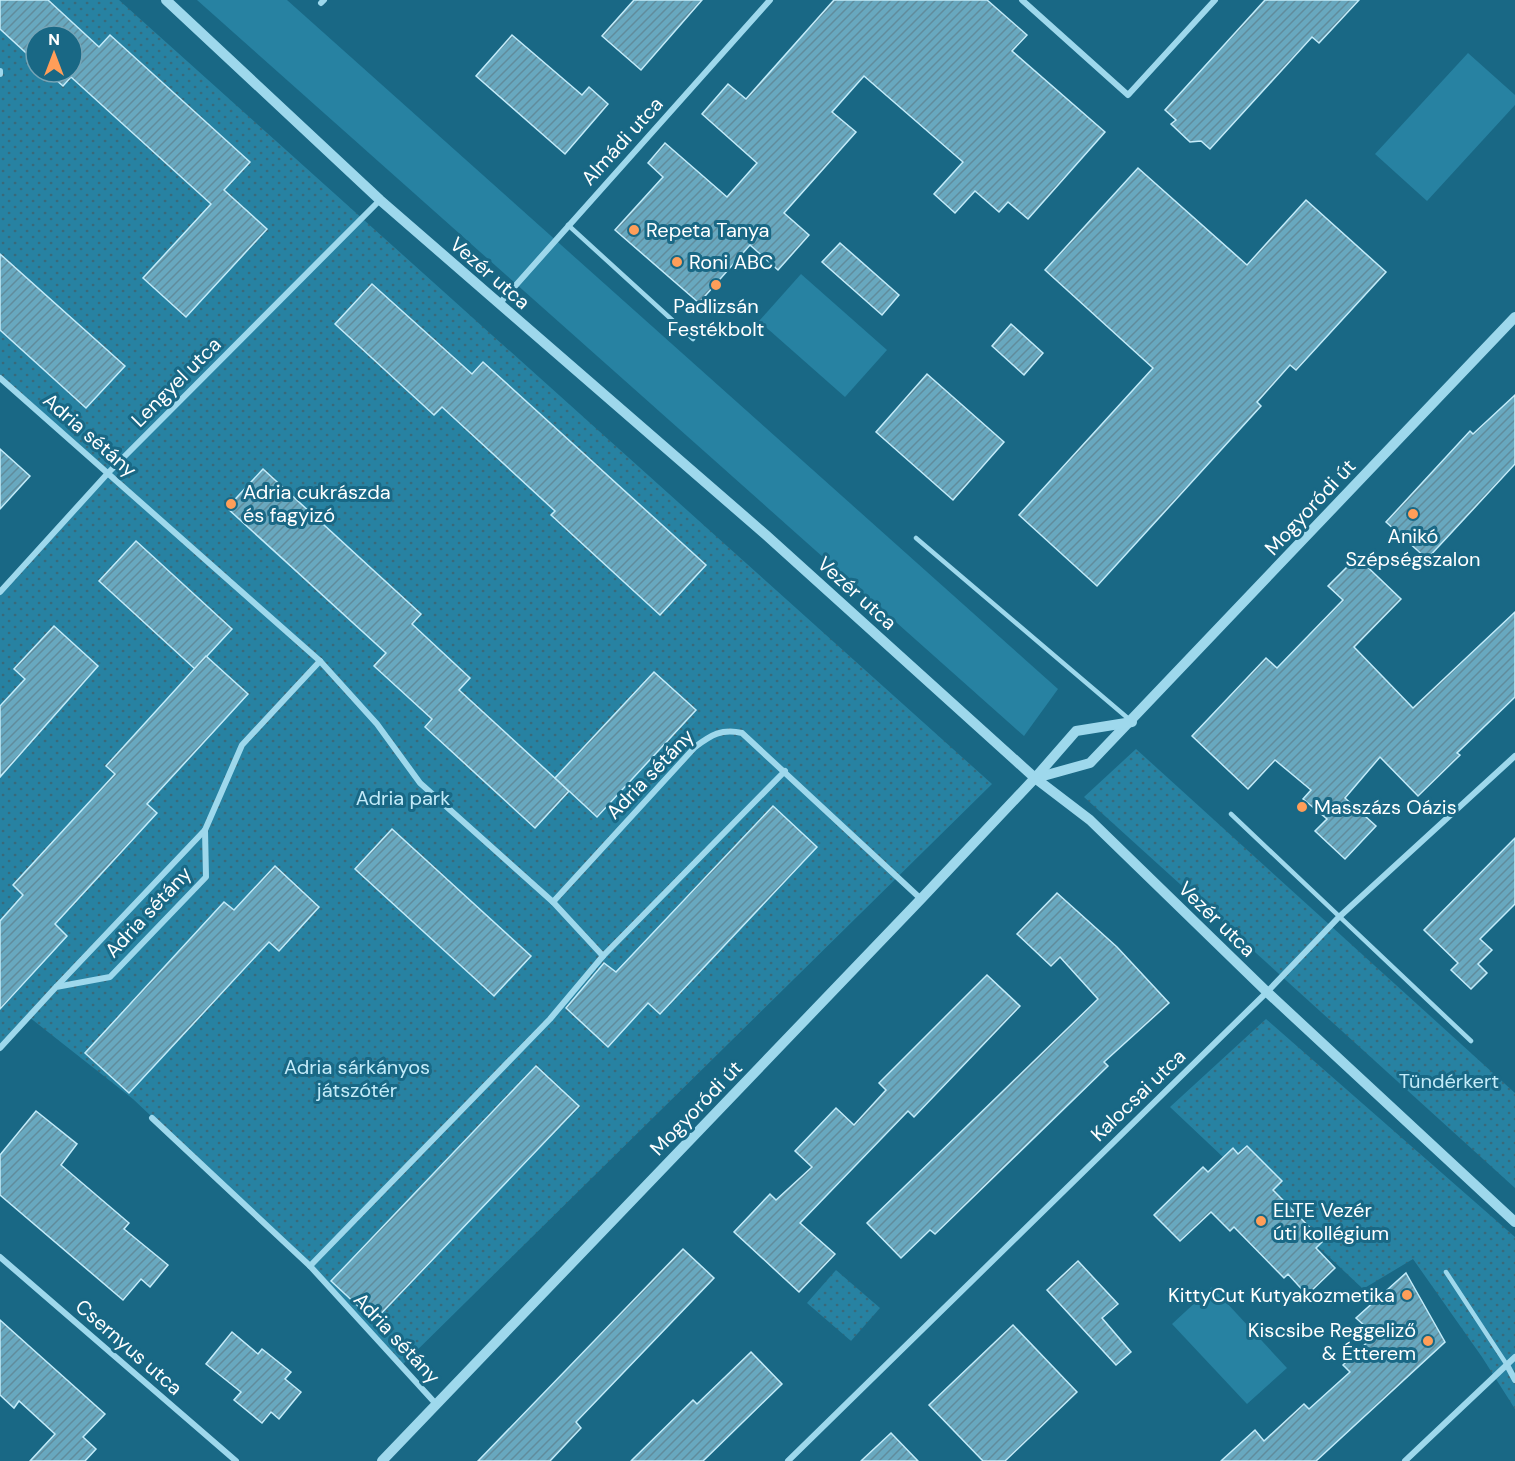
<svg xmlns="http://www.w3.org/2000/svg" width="1515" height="1461" viewBox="0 0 1515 1461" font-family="'DM Sans',sans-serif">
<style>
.grass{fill:#2782a2}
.park{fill:url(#park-dots);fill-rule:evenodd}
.building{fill:url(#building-hatch);stroke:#c3ebf9;stroke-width:1.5}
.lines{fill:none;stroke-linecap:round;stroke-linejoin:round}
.service{stroke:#9ed8ec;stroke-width:4.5}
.minor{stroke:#9ed8ec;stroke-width:6}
.tertiary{stroke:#9ed8ec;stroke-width:10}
.poi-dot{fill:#ff9e59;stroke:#196885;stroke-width:2}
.labels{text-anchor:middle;stroke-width:6;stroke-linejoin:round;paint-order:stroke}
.street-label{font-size:20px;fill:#fff;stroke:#196885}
.poi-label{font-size:20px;fill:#fff;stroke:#196885;text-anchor:start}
.park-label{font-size:20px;fill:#c3ebf9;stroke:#196885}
</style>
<defs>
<pattern id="park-dots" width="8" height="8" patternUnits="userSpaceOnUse" patternTransform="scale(1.5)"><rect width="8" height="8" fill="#2782a2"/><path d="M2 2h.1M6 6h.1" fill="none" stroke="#386a7b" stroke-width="1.8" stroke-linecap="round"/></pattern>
<pattern id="building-hatch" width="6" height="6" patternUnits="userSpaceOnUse" patternTransform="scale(1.5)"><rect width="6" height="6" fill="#68a8bf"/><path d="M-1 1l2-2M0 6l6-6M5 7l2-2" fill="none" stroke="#608c9c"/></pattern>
</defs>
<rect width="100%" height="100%" fill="#196885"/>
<g class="grass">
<polygon points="197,0 287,0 1058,689 1024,736"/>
<polygon points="1468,53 1515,95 1515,105 1427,201 1375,154"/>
<polygon points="801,274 887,350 845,397 759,321"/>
<polygon points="1212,1287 1287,1368 1247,1404 1172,1324"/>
</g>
<g class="park">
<path d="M0 0H119L992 784 401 1366 310 1266 133 1099 29 1017 0 1048V592L108 473 0 377ZM36 36H72V72H36Z"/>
<polygon points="1136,749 1515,1093 1515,1188 1084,797"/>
<polygon points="1266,1019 1515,1237 1515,1409 1482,1357 1413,1259 1363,1289 1170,1107"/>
<polygon points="836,1270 880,1308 851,1341 807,1303"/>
</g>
<g class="building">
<polygon points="0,0 48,0 99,47 110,35 250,162 224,190 267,229 186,317 143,278 211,204 71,77 63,86 47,72 72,72 72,36 36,36 36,62 0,29"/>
<polygon points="634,0 702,0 641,70 602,36"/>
<polygon points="834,0 987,0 1027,35 1012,51 1105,132 1028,219 1008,202 999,212 975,191 955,213 934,194 963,162 864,76 832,112 856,132 784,213 809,235 778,270 750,245 699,303 615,230 663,177 648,163 665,143 727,197 757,163 702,114 728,84 746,99"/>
<polygon points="1265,0 1359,0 1319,43 1312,37 1210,149 1201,141 1190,142 1171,124 1176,120 1165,110"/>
<polygon points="512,35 582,95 589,87 608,104 565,154 476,76"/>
<polygon points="1138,168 1247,265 1306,200 1386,272 1296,370 1290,365 1257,402 1261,406 1097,586 1019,515 1153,368 1045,270"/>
<polygon points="840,243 899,295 882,315 822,262"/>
<polygon points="0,254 125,366 86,408 0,330"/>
<polygon points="372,284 472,374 483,362 706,565 660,615 551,515 555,511 442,407 434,415 335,324"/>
<polygon points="1011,324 1043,353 1024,375 992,346"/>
<polygon points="927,374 1004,442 953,500 876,432"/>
<polygon points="1515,395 1515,464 1427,559 1386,522 1470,431 1473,434"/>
<polygon points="0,449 30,476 0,509"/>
<polygon points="263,469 421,614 412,624 470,678 459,690 569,791 535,828 425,727 432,719 374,666 386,653 227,508"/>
<polygon points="136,541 232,629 195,669 99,581"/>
<polygon points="1357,557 1401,599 1354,647 1413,708 1515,612 1515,697 1457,753 1460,755 1418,796 1380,757 1345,798 1376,826 1345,859 1315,831 1327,819 1303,799 1311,790 1275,760 1248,789 1192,736 1266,658 1277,668 1343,600 1328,586"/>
<polygon points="54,626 98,666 0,777 0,706 25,679 14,669"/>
<polygon points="206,656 248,694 147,804 157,813 55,924 67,936 0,1009 0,921 23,895 13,885 115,774 106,766"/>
<polygon points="654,672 696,710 597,817 555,778"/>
<polygon points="773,806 817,847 660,1014 648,1003 608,1047 566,1008 604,963 616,972"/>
<polygon points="392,829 531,956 494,996 355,869"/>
<polygon points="1515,838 1515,904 1480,939 1492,950 1478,964 1487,973 1471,989 1451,970 1458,963 1424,930"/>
<polygon points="275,866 319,907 279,951 269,942 129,1093 85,1053 224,902 234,910"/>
<polygon points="1057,893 1117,947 1169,1003 1104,1062 1108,1066 935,1234 930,1230 901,1258 867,1223 1098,999 1060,957 1051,966 1017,934"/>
<polygon points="987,975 1020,1006 914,1117 908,1111 800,1223 835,1254 799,1292 734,1232 770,1194 776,1200 812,1167 795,1151 836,1108 854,1125 886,1090 879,1083"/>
<polygon points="536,1066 579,1106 374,1321 331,1281"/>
<polygon points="36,1111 77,1144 61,1165 129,1223 124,1229 168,1265 150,1287 141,1279 123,1300 0,1195 0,1155"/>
<polygon points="1247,1146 1282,1181 1273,1190 1323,1241 1316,1248 1335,1268 1307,1295 1288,1274 1284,1278 1234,1227 1230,1231 1211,1212 1180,1241 1154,1215 1203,1167 1208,1172 1233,1148 1238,1154"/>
<polygon points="683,1249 714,1278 576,1422 581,1428 550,1461 478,1461"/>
<polygon points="1078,1261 1118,1304 1102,1318 1131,1352 1116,1365 1047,1290"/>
<polygon points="1406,1273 1445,1342 1316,1461 1221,1461 1255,1430 1264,1441 1304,1404 1309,1409 1350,1372 1343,1365 1375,1335 1356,1318"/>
<polygon points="0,1320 105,1414 83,1437 96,1449 85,1461 30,1461 55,1434 19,1401 14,1408 0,1395"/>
<polygon points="1013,1325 1077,1392 1005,1461 983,1461 929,1405"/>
<polygon points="232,1332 258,1354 262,1349 291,1372 285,1379 301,1392 279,1419 271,1412 262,1423 234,1400 241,1392 206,1364"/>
<polygon points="751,1352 782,1384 703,1461 631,1461 693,1400 697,1404"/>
<polygon points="891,1433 918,1461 861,1461"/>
</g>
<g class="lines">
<g class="service">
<polyline points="568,225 693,339"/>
<polyline points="916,538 1130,720"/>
<polyline points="1231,814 1471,1041"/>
<polyline points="1446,1272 1507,1365"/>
</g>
<g class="minor">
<polyline points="1022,0 1128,95 1215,0"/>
<polyline points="321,3 324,0"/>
<polyline points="0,71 0,74"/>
<polyline points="499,304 770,0"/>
<polyline points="0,378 320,661 377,724 420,783 553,902 603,956 550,1019 310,1266"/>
<polyline points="0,592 108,473 380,200"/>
<path d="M553 902 695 747C711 735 722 728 742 733L921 899"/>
<polyline points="603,956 785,771"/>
<polyline points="57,986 205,830"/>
<polyline points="0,1048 56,987 110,977 206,877 205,830 242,745 320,661"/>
<polyline points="152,1118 310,1266 436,1404"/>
<polyline points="0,1257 236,1461"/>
<polyline points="1507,1365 1515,1380"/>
<polyline points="788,1461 1267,992 1338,918 1515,756"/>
<polyline points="1405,1461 1515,1357"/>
</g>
<g class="tertiary">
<polyline points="166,0 380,200 766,535 1035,778 1090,820 1267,992 1515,1222"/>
<polyline points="1036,778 1090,763 1515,317"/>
<polyline points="382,1461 921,899 1035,778 1076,731 1132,722"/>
</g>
</g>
<g class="poi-dot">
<circle cx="634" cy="230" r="6"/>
<circle cx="677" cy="262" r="6"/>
<circle cx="716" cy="285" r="6"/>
<circle cx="231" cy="504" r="6"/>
<circle cx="1413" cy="514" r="6"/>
<circle cx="1302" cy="807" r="6"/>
<circle cx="1261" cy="1221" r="6"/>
<circle cx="1407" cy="1295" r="6"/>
<circle cx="1428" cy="1341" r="6"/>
</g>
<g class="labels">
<g class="street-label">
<text transform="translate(622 141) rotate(-48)" y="7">Almádi utca</text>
<text transform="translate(490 273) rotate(41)" y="7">Vezér utca</text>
<text transform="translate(176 382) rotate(-45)" y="7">Lengyel utca</text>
<text transform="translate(90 435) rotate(41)" y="7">Adria sétány</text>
<text transform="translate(1310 507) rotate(-47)" y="7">Mogyoródi út</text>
<text transform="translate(857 593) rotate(42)" y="7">Vezér utca</text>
<text transform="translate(650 774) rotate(-46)" y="7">Adria sétány</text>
<text transform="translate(148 912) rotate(-47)" y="7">Adria sétány</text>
<text transform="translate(1217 919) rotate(44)" y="7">Vezér utca</text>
<text transform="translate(1138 1095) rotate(-44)" y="7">Kalocsai utca</text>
<text transform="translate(696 1108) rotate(-46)" y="7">Mogyoródi út</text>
<text transform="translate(397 1338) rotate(47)" y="7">Adria sétány</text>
<text transform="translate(129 1347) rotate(41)" y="7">Csernyus utca</text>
</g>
<g class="poi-label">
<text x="646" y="237">Repeta Tanya</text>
<text x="689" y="269">Roni ABC</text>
<text x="716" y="313" text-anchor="middle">Padlizsán<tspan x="716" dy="23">Festékbolt</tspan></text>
<text x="243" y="499">Adria cukrászda<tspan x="243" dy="23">és fagyizó</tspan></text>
<text x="1413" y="543" text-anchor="middle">Anikó<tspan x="1413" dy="23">Szépségszalon</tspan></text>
<text x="1314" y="814">Masszázs Oázis</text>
<text x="1273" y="1217">ELTE Vezér<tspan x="1273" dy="23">úti kollégium</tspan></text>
<text x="1395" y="1302" text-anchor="end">KittyCut Kutyakozmetika</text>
<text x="1416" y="1337" text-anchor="end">Kiscsibe Reggeliző<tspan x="1416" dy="23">&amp; Étterem</tspan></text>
</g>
<g class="park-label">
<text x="403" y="805">Adria park</text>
<text x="357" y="1074">Adria sárkányos<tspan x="357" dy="23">játszótér</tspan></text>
<text x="1449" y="1088">Tündérkert</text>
</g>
</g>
<g transform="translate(54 54)"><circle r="28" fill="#196885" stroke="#75a4b6" stroke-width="1.5"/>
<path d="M0-4.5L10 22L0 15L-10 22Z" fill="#ff9e59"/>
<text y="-9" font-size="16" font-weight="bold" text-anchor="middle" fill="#ffffff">N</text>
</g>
</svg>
